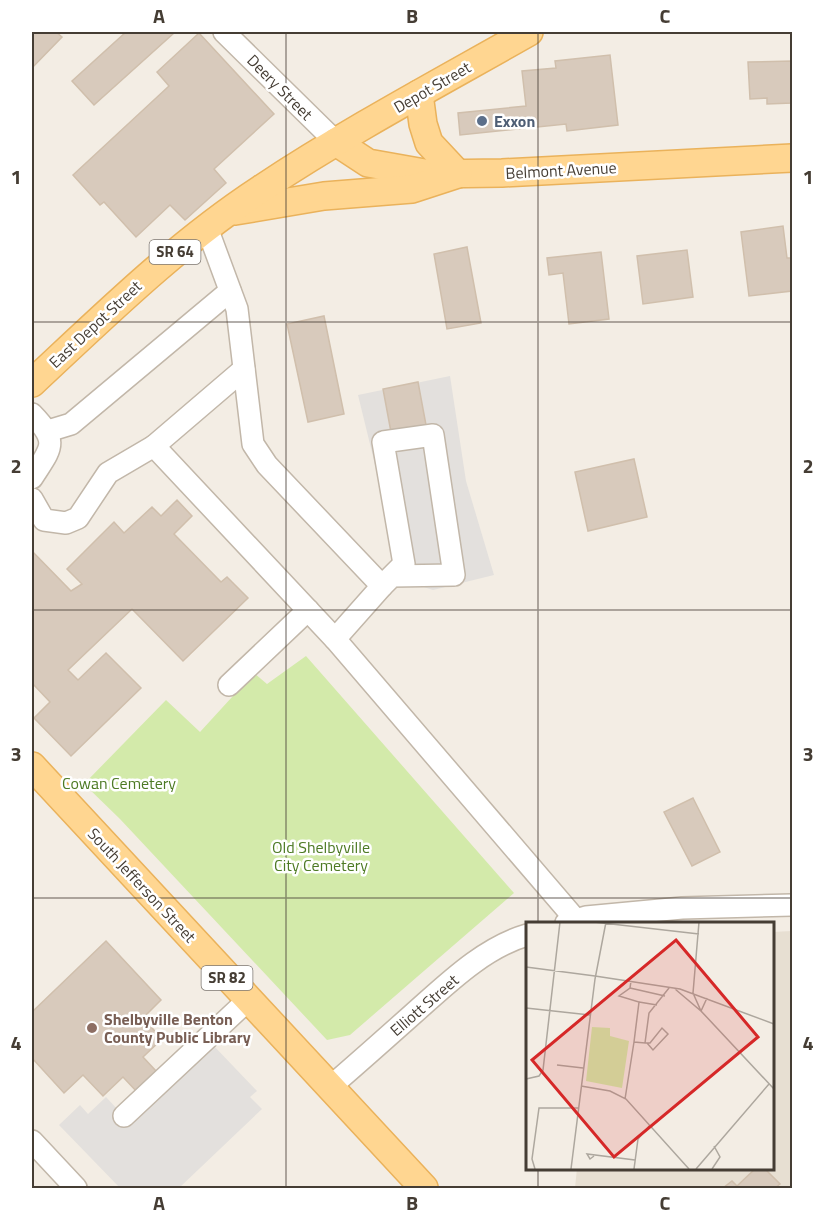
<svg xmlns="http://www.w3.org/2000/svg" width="824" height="1220" viewBox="0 0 824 1220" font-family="'Titillium Web',sans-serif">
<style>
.residential{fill:#e7dfd2}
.green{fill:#d3eaaa}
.parking{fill:#e3e0dd}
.building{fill:#d8cabc;stroke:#d0bfac;stroke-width:1.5}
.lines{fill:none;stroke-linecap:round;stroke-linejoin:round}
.minor-casing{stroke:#c2b7a9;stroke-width:24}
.major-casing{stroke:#eab25b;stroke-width:30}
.minor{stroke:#fff;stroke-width:21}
.major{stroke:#ffd691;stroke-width:27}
.grid{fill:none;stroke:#453d34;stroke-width:1.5;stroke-opacity:0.55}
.service-dot{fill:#5c6f8a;stroke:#fff;stroke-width:2}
.education-dot{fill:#8d6e63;stroke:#fff;stroke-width:2}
.labels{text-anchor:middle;stroke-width:5;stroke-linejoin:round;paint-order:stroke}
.shield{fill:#fff;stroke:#7d7771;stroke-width:1.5}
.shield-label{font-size:15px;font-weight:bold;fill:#453d34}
.street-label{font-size:16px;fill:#453d34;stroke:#fff}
.service-label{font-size:16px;font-weight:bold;fill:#4e5e75;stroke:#fff;text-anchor:start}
.park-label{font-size:16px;fill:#4d7a24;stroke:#fff}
.education-label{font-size:16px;font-weight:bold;fill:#785e54;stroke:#fff;text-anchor:start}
.inset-road{fill:none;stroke:#ada79e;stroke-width:1.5}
.view{fill:#d62828;fill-opacity:0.15;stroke:#d62828;stroke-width:3}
.inset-edge{fill:none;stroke:#453d34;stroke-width:3}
.neatline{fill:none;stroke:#453d34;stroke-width:2}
.grid-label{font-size:20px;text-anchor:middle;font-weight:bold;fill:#453d34}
</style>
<rect width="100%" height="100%" fill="#f3ede4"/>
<polygon class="residential" points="792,931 792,1188 575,1188 577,1168 772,1168 772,932"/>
<polygon class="green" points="306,656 514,893 350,1035 327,1040 120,819 84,784 166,700 200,732 254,673 267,684"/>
<g class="parking">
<polygon points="450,376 466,481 494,575 433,590 405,581 398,559 358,395"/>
<polygon points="213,1045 257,1091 250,1097 262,1109 179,1188 120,1188 59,1125 80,1105 88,1114 106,1097 130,1123"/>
</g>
<g class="building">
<polygon points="32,32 56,32 62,37 32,68"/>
<polygon points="126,32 173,32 174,33 94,105 72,81"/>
<polygon points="199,33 274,114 214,169 226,183 185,220 170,205 136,237 104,202 100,205 73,175 169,86 157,72"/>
<polygon points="610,55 618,125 567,131 566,124 460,135 458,113 526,106 522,71 556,68 555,61"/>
<polygon points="792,61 792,103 767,104 767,98 750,99 748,62"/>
<polygon points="783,226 787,258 792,258 792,291 749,296 741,232"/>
<polygon points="467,247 481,323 447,329 434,254"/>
<polygon points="687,250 693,297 643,304 637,256"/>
<polygon points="601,252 609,319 569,324 563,273 549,275 547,258"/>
<polygon points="324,316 344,414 308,422 287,324"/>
<polygon points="418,382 426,425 391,432 383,389"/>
<polygon points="634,459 647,517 588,531 575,472"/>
<polygon points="177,500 192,516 174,534 221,582 227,577 248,598 183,661 132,609 68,670 78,680 106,653 141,688 71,756 34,718 50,702 32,683 32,551 71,591 82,584 67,569 114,522 124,533 152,507 161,516"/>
<polygon points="693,798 720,852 692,866 664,812"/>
<polygon points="106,941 161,1000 143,1018 162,1039 143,1057 157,1072 137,1092 123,1077 103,1096 83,1075 64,1093 32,1058 32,1012"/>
<polygon points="756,1168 764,1168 780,1184 775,1188 723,1188 732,1181 737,1186"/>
</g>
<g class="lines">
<g class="minor-casing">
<g id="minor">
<polyline points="224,32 336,142"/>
<path d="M32 414C60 443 51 448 32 478"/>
<polyline points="48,431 71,424 230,291"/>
<polyline points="154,446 244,369"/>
<polyline points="32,499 44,520 66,523 78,518 108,473 154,446 335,639 382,586 267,465 253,444 237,309 207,228"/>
<polyline points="382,586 404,564 383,442 433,435 454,575 392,576"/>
<polyline points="335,639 576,920"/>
<polyline points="229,685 308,610"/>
<polyline points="566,923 586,917 682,908 792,905"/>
<path d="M329 1088C357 1064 385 1039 413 1014 447 984 483 948 527 935"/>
<polyline points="124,1116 248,1000"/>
<polyline points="32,1141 76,1188"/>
</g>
</g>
<g class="major-casing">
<g id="major">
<polyline points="336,142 368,163 430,174 502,173 792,158"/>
<polyline points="235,211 324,196 412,189 458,174 429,143 423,124 419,94"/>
<path d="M32 383C105 315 177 244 261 189 347 132 439 83 529 32"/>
<polyline points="32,766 424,1188"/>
</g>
</g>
<use href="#minor" class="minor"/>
<use href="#major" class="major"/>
</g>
<path class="grid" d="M286 32V1188M538 32V923M32 322H792M32 610H792M32 898H792M538 1168V1188"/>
<circle class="service-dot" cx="482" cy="121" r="6"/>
<circle class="education-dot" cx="92" cy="1028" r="6"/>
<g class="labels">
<g class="shield">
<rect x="149.5" y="240" width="51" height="24" rx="4.5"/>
<rect x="201.5" y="966" width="51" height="24" rx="4.5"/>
</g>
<g class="shield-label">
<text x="175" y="257">SR 64</text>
<text x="227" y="983">SR 82</text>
</g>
<g class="street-label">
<text transform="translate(280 87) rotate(45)" y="6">Deery Street</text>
<text transform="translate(432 87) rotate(-30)" y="6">Depot Street</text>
<text transform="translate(561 170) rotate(-3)" y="6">Belmont Avenue</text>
<text transform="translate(95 324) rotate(-43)" y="6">East Depot Street</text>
<text transform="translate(142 885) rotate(47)" y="6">South Jefferson Street</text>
<text transform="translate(424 1005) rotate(-41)" y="6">Elliott Street</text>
</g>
<g class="service-label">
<text x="494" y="127">Exxon</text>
</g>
<g class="park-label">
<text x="119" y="789">Cowan Cemetery</text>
<text x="321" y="853">Old Shelbyville<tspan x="321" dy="18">City Cemetery</tspan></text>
</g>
<g class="education-label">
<text x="104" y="1025">Shelbyville Benton<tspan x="104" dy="18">County Public Library</tspan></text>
</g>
</g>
<g transform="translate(526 922)">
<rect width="248" height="248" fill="#f3ede4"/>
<path d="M66 105 84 106V114L103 119 96 166 60 159Z" fill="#d3eaaa"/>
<path class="inset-road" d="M68 0 173 12M0 45 69 54M69 54 154 67 248 102M105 59 104 66 93 74 113 80 108 120 119 121 123 91 143 66M104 66 139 74M149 67 175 89 181 76M167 71 173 0M167 71 175 89 248 167M113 80 131 83M0 86 64 93M119 121H124L136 106 142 112 127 128 121 121M31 143 57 146M0 157 13 154 17 148 34 0M55 164 84 169 100 177 163 247M99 177 108 120M68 234 64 237 61 232 109 238M9 247 6 237 13 186H52M45 247 69 57 80 0M108 247 112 217 124 203M170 247 243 162M186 247 194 235 188 224"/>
<path class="view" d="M150 18 232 115 88 235 6 138Z"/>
<rect width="248" height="248" class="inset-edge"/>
</g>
<rect width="824" height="1220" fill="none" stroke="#ffffff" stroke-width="66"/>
<rect x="33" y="33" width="758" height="1154" class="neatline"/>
<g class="grid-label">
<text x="159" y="23">A</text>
<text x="412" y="23">B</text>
<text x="665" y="23">C</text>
<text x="16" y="184">1</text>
<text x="808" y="184">1</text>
<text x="16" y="473">2</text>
<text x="808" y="473">2</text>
<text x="16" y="761">3</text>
<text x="808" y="761">3</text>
<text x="16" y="1050">4</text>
<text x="808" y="1050">4</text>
<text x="159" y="1210">A</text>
<text x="412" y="1210">B</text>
<text x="665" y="1210">C</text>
</g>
</svg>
